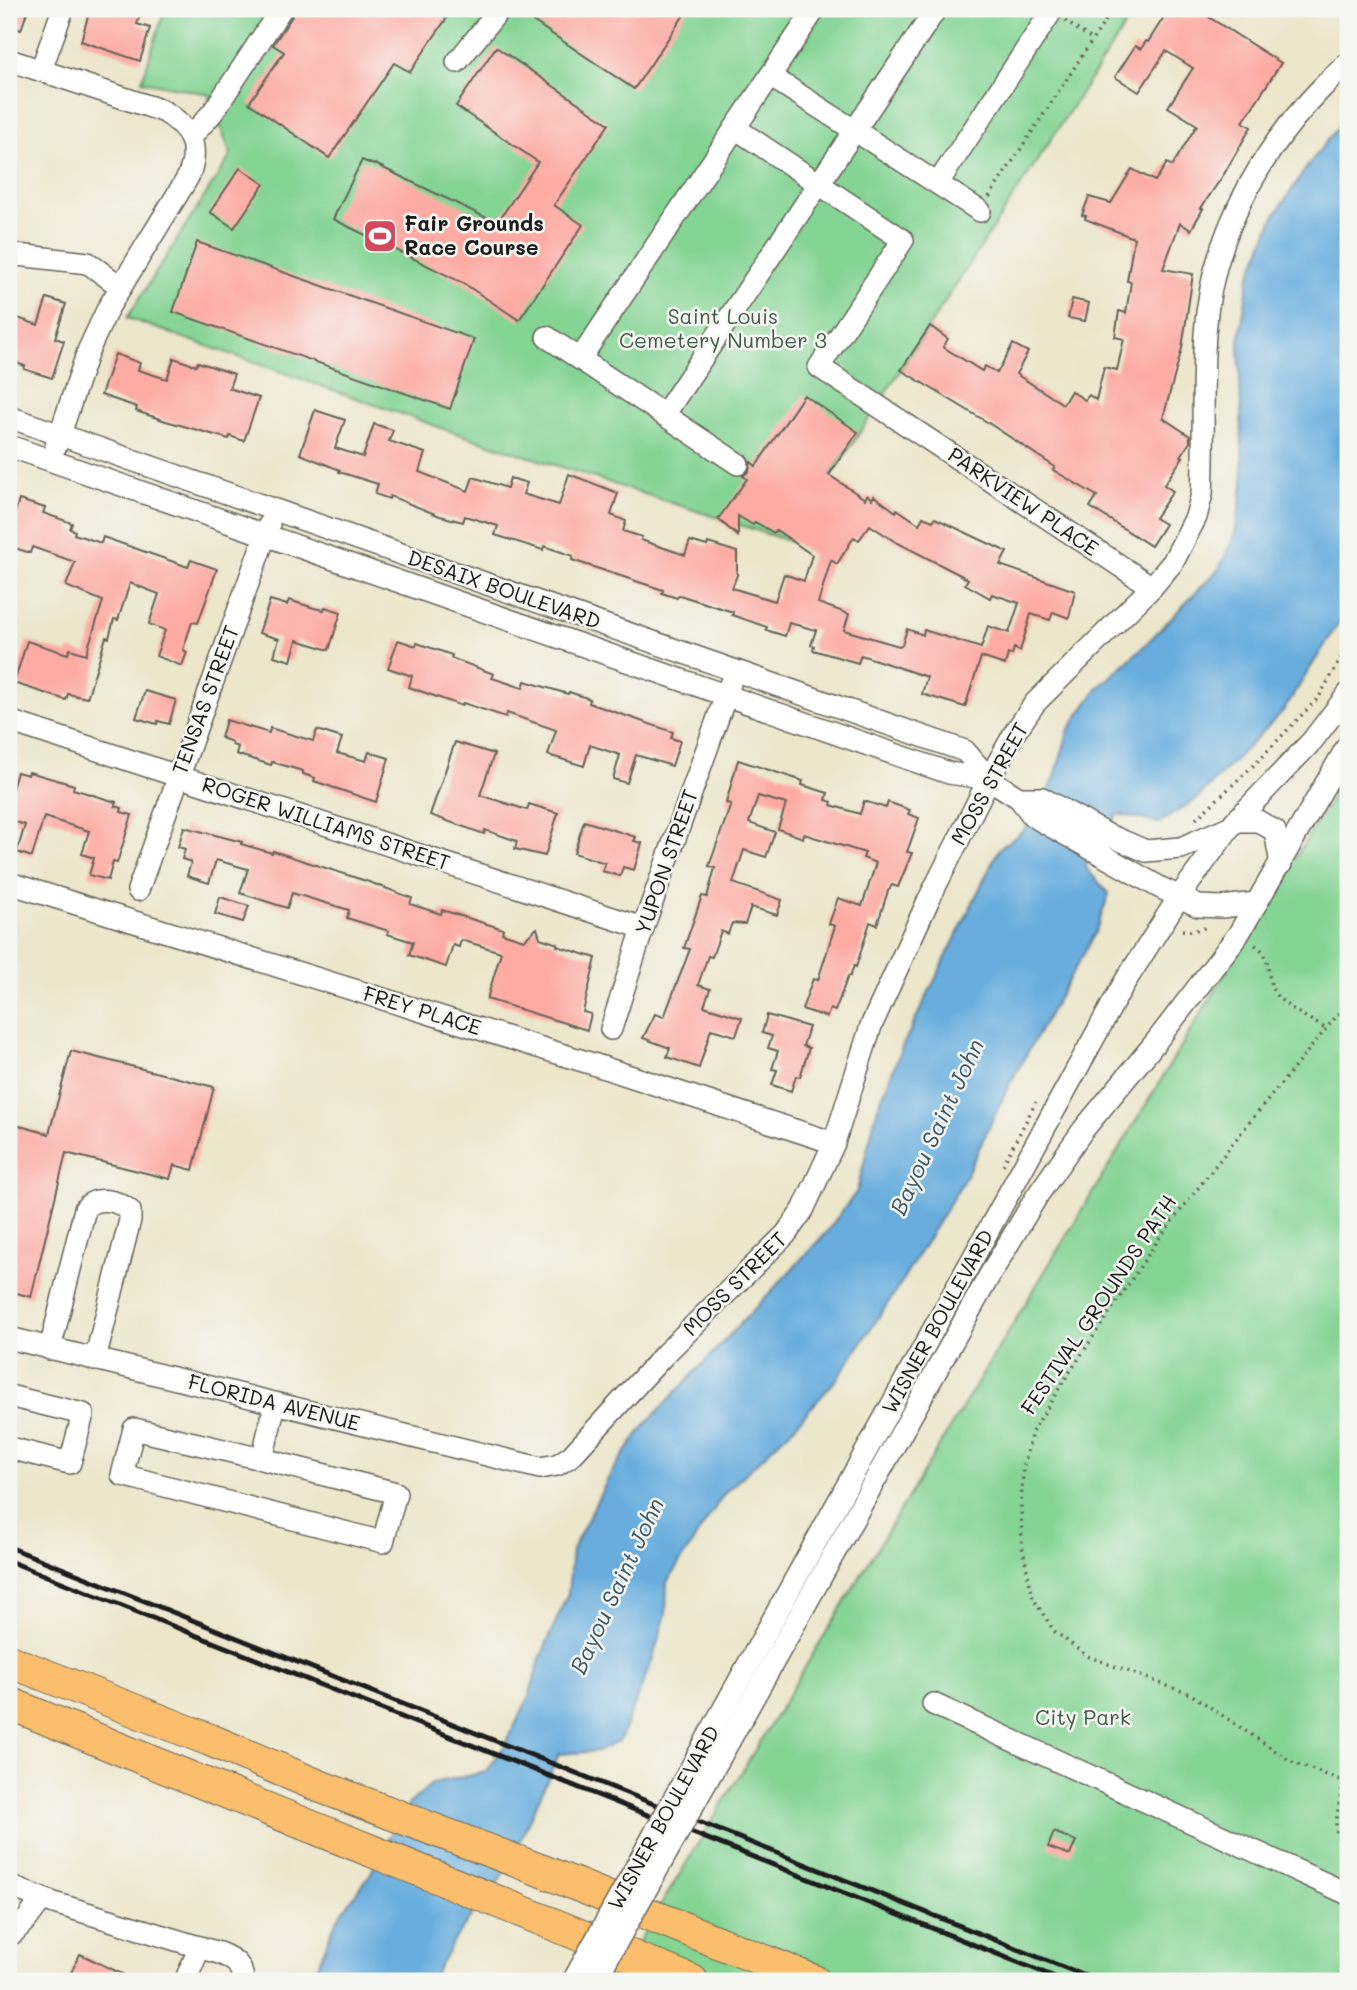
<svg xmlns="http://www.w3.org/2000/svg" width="1357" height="1990" viewBox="0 0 1357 1990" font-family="Mali,sans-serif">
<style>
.green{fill:#84d494;stroke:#507858;stroke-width:2}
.water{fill:#68adde;stroke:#42647d;stroke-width:2}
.building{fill:#fdaba3;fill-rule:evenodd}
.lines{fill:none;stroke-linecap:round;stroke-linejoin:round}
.minor-casing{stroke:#656359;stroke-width:24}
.highway-casing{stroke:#656359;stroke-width:34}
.path{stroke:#656359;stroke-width:3.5;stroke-dasharray:2 5;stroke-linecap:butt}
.minor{stroke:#fff;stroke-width:21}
.highway{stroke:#fabe6d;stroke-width:32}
.rail{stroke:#1c1c1c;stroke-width:5}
.minor-bridge-casing{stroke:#656359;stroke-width:24;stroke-linecap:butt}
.path-bridge{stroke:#656359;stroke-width:3.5;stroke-dasharray:2 5;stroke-linecap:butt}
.minor-bridge{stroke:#fff;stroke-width:21}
.labels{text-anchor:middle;stroke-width:5;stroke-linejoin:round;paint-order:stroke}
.poi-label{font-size:21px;font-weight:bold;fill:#1c1c1c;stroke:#f6f6f2;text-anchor:start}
.park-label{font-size:21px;fill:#405c46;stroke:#f6f6f2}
.street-label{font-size:21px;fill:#1c1c1c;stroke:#f6f6f2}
.water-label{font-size:23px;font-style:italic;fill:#3a566a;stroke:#f6f6f2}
</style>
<rect width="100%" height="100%" fill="#f6f6f2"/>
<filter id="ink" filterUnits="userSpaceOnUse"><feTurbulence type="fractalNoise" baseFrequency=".0143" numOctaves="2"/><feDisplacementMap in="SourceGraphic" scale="14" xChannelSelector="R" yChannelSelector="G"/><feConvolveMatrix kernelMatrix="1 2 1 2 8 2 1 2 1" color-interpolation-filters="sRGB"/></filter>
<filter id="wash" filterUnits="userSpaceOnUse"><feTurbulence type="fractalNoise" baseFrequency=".00686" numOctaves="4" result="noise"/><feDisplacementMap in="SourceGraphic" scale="28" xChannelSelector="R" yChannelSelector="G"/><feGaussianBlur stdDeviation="1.57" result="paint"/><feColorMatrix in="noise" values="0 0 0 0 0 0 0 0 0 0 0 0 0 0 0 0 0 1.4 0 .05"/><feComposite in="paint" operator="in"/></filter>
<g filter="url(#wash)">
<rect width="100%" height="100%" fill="#ece6cb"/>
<g class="green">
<polygon points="165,9 1136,9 789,541 450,431 127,318 231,155 208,94 142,81"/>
<polygon points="1348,771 1348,1981 617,1981 641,1938"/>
</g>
<polygon class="water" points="1348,114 1348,604 1343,616 1284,710 1197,799 1159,823 1118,814 1085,867 1109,894 1095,933 1009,1085 965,1178 896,1291 837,1379 792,1429 724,1494 667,1582 666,1614 652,1661 620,1740 599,1751 559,1754 511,1861 491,1894 473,1914 453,1942 431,1981 311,1981 336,1921 371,1873 381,1851 409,1804 433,1783 486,1772 505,1745 529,1697 540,1659 568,1593 572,1550 611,1473 645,1425 825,1234 857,1191 877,1110 903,1045 999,849 1024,830 1054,780 1069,729 1098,688 1141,649 1219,569 1235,534 1243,485 1239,342 1249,278 1273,218 1309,164"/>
<g id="blocks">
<g class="building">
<polygon points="9,9 28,9 21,30 9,26"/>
<polygon points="90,9 142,9 137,24 150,28 140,61 81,41"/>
<polygon points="294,9 453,9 410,72 394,63 329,158 249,103 284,52 273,45 292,16"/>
<polygon points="515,9 688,9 634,89"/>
<polygon points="1169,9 1196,9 1281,63 1243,122 1251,127 1224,174 1201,208 1203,209 1191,230 1180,223 1163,269 1193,274 1182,348 1163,418 1190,436 1190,442 1181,456 1183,457 1164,485 1173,491 1155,518 1165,524 1151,546 1090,507 1097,496 1053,470 1055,467 987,422 901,370 930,326 948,339 943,347 982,371 985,366 997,373 1013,344 1028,352 1016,374 1063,404 1071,391 1085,400 1089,395 1096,400 1104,367 1117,370 1124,339 1115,337 1119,311 1126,313 1131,282 1127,281 1134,238 1085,219 1086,216 1082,215 1089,197 1111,203 1132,169 1155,181 1167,163 1172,166 1197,125 1168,107 1193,68 1166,51 1139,92 1115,77 1135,46 1141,49 1146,41 1148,42"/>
<polygon points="496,47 609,124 554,205 583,225 519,320 463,283 333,219 362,160 374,165 375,164 497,223 538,162 456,106"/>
<polygon points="240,168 264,184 234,228 210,212"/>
<polygon points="197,242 474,339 450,409 173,312"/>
<polygon points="47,298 66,304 55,338 64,341 52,378 24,369 25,366 9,360 9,315 38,325"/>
<polygon points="1072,299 1089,303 1085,321 1068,318"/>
<polygon points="115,354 140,363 138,370 167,379 174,358 196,366 198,362 234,374 229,388 259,398 244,441 230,436 229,439 166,421 136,411 137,407 101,395"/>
<path d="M804 395 858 432 829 475 865 499 867 495 872 499 874 496 896 512 897 509 919 524 923 517 933 521 935 518 1007 552 1000 565 1075 591 1069 618 1053 612 1050 620 1031 614 1020 651 1014 648 1012 655 1008 654 1005 665 981 657 965 707 922 694 927 677 861 655 858 663 813 650 814 646 811 645 816 630 789 623 785 636 766 630 767 627 732 615 733 612 679 595 677 598 662 593 663 590 572 560 573 556 544 546 543 550 495 535 498 526 465 516 463 522 440 516 390 496 389 499 375 494 378 484 339 472 340 470 300 454 315 410 345 420 335 448 363 457 374 424 393 430 389 441 425 453 419 472 468 491 473 477 507 488 510 478 527 483 523 494 559 505 569 474 618 493 611 515 626 521 623 531 642 537 641 540 685 555 690 541 707 546 708 543 737 552V575L732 588 775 601 784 574 804 581 812 555 776 530 774 533 755 522 753 525 738 516V536L718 519 747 479 743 476 749 471 751 462 756 466ZM870 525 894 541 968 579 965 584 990 598 992 594 1019 603 1009 633 988 626 981 648 924 630 923 635 907 629 902 645 899 646 844 630 849 614 818 603 831 560 837 564 854 537 859 540Z"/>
<polygon points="19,500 45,508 43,513 72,523 70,529 75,531 74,534 101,543 103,537 188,567 191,560 217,569 198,623 192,622 183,650 187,652 182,666 156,656 165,630 149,624 159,594 130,583 118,620 114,619 109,638 106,637 87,698 68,694 66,700 14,683 27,641 68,654 70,649 86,654 103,601 66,586 75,562 32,547 30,553 9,546 9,530"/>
<polygon points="270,600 287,605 289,600 314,608 324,610 325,607 341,612 329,650 297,640 291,661 274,656 279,639 259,633"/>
<polygon points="398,640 416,646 417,643 452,655 451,658 494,674 492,678 523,688 525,681 568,694 569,692 590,699 589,703 673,732 671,738 680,741 672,766 636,755 627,783 613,779 620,755 590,745 584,766 548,755 556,730 507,713 506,717 463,703 462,706 409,687 412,676 388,668"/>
<polygon points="145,691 176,700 169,724 158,721 157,724 136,718"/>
<polygon points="226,720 269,733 270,728 313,741 317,730 342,738 337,753 366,761 369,752 389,758 376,802 314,781 315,778 303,774 303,771 272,762 271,765 236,754 238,747 232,745 232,742 221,738"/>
<polygon points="455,742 494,754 480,795 527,810 529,804 558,813 545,856 515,849 517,841 485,830 484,834 430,815"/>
<polygon points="738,760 803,781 802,785 828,793 826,800 832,802 831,805 860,814 864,801 886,808 888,802 910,810 908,814 919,818 907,852 912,853 898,887 892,885 888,891 877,925 870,922 856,967 854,966 850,976 848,976 835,1011 830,1009 827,1017 802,1009 813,979 818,980 835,926 829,924 838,898 862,906 876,863 863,858 865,853 804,834 803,838 778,829 786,804 758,796 749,823 775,832 766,857 744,850 733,883 782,900 777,915 751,907 745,924 732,923 728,934 721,931 712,957 708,956 698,985 710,989 704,1006 742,1018 736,1036 711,1029 699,1068 667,1057 670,1048 643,1038 655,1014 664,1017 690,949 684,948 702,896 707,897 715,868 709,866 731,804 726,803"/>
<polygon points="17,772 28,775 29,772 74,785 73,789 116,802 115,806 122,808 121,812 132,815 117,863 113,862 108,880 89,875 94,858 82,854 89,831 44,817 32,857 17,852 25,825 9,820 9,799"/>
<polygon points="584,821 636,837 634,841 642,843 634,870 623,867 620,876 602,871 605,863 574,853"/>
<polygon points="184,827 242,842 241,844 272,853 273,851 369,882 412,898 410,904 441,914 442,910 503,929 502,933 524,940 537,928 540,938 558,944 557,946 596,958 583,1012 591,1014 587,1030 487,999 501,952 461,940 459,947 453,945 446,967 409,955 413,942 387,934 389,931 347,918 349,910 292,893 287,908 240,893 248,869 216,860 209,883 187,876 191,862 182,859 185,849 178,847"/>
<polygon points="220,897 249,906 243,922 215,914"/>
<polygon points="767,1015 809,1027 803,1046 809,1048 800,1077 796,1076 791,1091 772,1085 777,1070 772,1069 778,1051 768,1048 772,1036 762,1033"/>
<polygon points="71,1051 214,1087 193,1170 174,1165 170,1179 66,1153 31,1297 9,1291 9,1123 49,1134"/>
<polygon points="1054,1832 1076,1841 1070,1855 1048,1847"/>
<polygon points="80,1954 137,1981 67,1981"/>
</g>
</g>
</g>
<g filter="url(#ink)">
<use href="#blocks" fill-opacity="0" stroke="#656359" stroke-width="2"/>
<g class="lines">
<g class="minor-casing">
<g id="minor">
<path d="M9 60 163 111C190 127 201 146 188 177L108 308 88 351 56 446"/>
<polyline points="457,62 500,9"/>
<polyline points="41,70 63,9"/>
<polyline points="770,76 980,211"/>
<polyline points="735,128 903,240 819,367 1152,587"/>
<polyline points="190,138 213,112 281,9"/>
<polyline points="938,183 1053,9"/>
<polyline points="9,254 88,263 121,287"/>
<polyline points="547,337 738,464"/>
<polyline points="580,359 815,9"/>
<polyline points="664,415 936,9"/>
<polyline points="9,417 965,751 989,779 1019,798 1033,816 1159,887 1198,906 1222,907 1256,903"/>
<polyline points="9,446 949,773 989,779"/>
<polyline points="9,721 643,928"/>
<polyline points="1019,798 1042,798 1106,834 1146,851 1181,848 1227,828"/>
<polyline points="1235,821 1258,821 1275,831 1281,864"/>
<polyline points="9,883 596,1065 834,1143"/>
<polyline points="138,890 269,525"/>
<polyline points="611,1029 643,928 730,684"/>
<polyline points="1015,1182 1123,985 1179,897 1230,827 1312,741 1348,694"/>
<polyline points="1037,1196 1083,1130 1155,1043 1238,935 1348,745"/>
<path d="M9 1338 540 1468 557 1465 571 1456 665 1354 786 1234 803 1210 834 1143 871 1026 928 901 989 779 1015 732 1035 703 1152 587 1173 562 1196 517 1202 494C1205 441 1201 387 1205 334 1211 229 1270 132 1348 63"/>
<path d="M50 1349 85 1209C95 1195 118 1200 130 1211V1220L95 1360"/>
<polyline points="9,1396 83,1414 70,1463 9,1448"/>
<polyline points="262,1459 134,1429 122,1475 383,1542 396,1493 262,1459 275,1404"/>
<polyline points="933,1704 1348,1894"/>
<path d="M9 1886 54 1903 219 1953C234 1959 242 1964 243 1981"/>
<polyline points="9,1933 13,1933 28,1918 42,1899"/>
<polyline points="185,1981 200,1947"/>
</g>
</g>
<g class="highway-casing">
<g id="highway">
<polyline points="9,1661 210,1740 319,1786 545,1872 814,1981"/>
<path d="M9 1703C235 1798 465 1887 692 1981"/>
</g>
</g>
<g class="path">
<polyline points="1065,21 1093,40"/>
<polyline points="989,197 1113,9"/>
<polyline points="1196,819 1254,765 1319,697 1348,646"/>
<polyline points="1182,930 1192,931 1208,927"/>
<path d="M1255 945C1272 954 1266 975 1273 990 1280 1005 1312 1020 1326 1029"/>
<polyline points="1348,1002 1244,1129 1160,1237 1065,1379 1032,1432 1023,1469 1021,1506 1022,1546 1033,1598 1054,1631 1087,1656 1192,1695 1292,1762 1348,1783"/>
<polyline points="1343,1782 1336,1822 1337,1836 1348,1848"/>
</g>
<use href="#minor" class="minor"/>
<use href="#highway" class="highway"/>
<g class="rail">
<polyline points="9,1547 1098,1981"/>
<polyline points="9,1561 1065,1981"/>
</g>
<g class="minor-bridge-casing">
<g id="minor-bridge">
<polyline points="573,1981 1015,1182"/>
<polyline points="595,1981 992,1271 1037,1196"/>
</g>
</g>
<polyline class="path-bridge" points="1003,1165 1036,1102"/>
<use href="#minor-bridge" class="minor-bridge"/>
</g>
</g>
<defs>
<g id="stadium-square" transform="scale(1.75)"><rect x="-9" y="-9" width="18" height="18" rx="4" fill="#d1495b" stroke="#f6f6f2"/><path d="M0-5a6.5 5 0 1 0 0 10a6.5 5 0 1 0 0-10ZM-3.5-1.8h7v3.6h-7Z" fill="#fff"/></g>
</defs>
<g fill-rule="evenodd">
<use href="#stadium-square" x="380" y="236"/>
</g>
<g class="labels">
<g class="poi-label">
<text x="404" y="231">Fair Grounds<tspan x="404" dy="24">Race Course</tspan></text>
</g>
<g class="park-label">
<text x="723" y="324">Saint Louis<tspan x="723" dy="24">Cemetery Number 3</tspan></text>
<text x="1083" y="1725">City Park</text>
</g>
<g class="street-label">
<text transform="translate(1023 502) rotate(34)" y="7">PARKVIEW PLACE</text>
<text transform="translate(504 590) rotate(19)" y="7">DESAIX BOULEVARD</text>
<text transform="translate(206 700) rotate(-70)" y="7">TENSAS STREET</text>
<text transform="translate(990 784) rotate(-61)" y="7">MOSS STREET</text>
<text transform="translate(326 824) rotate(18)" y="7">ROGER WILLIAMS STREET</text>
<text transform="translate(667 862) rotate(-71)" y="7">YUPON STREET</text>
<text transform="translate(422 1011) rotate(17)" y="7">FREY PLACE</text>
<text transform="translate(735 1284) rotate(-45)" y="7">MOSS STREET</text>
<text transform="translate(1099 1305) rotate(-56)" y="7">FESTIVAL GROUNDS PATH</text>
<text transform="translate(938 1322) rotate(-61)" y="7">WISNER BOULEVARD</text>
<text transform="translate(274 1403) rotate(14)" y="7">FLORIDA AVENUE</text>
<text transform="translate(664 1818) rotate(-61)" y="7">WISNER BOULEVARD</text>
</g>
<g class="water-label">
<text transform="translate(937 1127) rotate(-65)" y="8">Bayou Saint John</text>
<text transform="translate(617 1586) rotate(-65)" y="8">Bayou Saint John</text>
</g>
</g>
<rect width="1357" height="1990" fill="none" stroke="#f6f6f2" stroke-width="35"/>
</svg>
